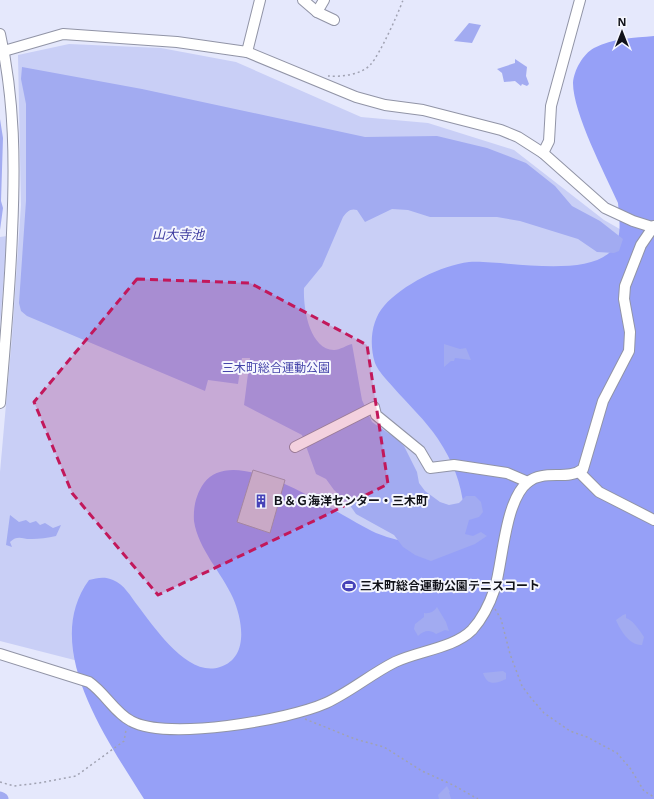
<svg xmlns="http://www.w3.org/2000/svg" width="654" height="799" viewBox="0 0 654 799" font-family="'Noto Sans','Noto Sans JP',sans-serif">
<style>
.green{fill:#c9cff6}
.forest{fill:#96a0f7}
.water{fill:#a2abf1}
.lines{fill:none;stroke-linecap:round;stroke-linejoin:round}
.river{stroke:#a2abf1;stroke-width:13}
.building{fill:#cbcee2;stroke:#9da1b3}
.minor-casing{stroke:#9194a6;stroke-width:12}
.path{stroke:#a0a2b2;stroke-width:1.5;stroke-dasharray:2 3;stroke-linecap:butt}
.minor{stroke:#fff;stroke-width:10}
.marked{fill:#c2185b;fill-opacity:0.2;stroke:#c2185b;stroke-width:3;stroke-dasharray:8 5;stroke-linejoin:round}
.labels{text-anchor:middle;stroke-width:4;stroke-linejoin:round;paint-order:stroke}
.park-label{font-size:12px;fill:#4646aa;stroke:#f5f6fe}
.poi-label{font-size:12px;font-weight:bold;fill:#111219;stroke:#f5f6fe;text-anchor:start}
.water-label{font-size:13px;font-style:italic;fill:#3e3ca0;stroke:#f5f6fe}
</style>
<rect width="100%" height="100%" fill="#e5e8fc"/>
<g class="green">
<polygon points="69,44 161,48 236,62 361,117 428,123 514,150 604,220 632,236 627,263 336,685 90,664 0,641 0,472 12,337 21,205 18,55"/>
<polygon points="7,236 0,326 0,237"/>
</g>
<path class="forest" d="M654 36V799H144C108 741 40 647 89 580 97 578 104 576 113 580 124 584 131 597 138 606 155 628 188 678 220 667 249 658 243 621 233 598 222 573 198 549 194 521 193 508 196 494 204 483 237 440 340 517 376 533 391 539 404 542 421 544L464 509C461 482 453 462 438 439 426 421 408 404 393 387 387 380 378 371 375 363 369 344 371 321 384 306 402 285 442 265 469 262 503 259 605 284 618 239 621 228 619 214 618 203 605 174 573 113 573 83 574 70 583 54 594 48 613 38 634 38 654 36Z"/>
<g class="water">
<polygon points="469,23 481,25 472,43 454,41"/>
<polygon points="515,59 527,67 526,76 529,84 527,86 522,84 521,86 515,81 504,82 502,73 497,69 515,63"/>
<path d="M22 67 142 89 365 137 437 136 487 148 526 163 555 186 572 206 600 221 623 239 619 251 614 253 597 252 578 239 520 221 497 217H430L408 210 392 209 365 222 357 210C350 208 347 212 343 217L322 266 304 288C303 307 309 349 334 350 340 350 347 345 352 344L362 400 372 422 397 439 404 446 417 472 419 483 425 491 440 502 449 505 459 503 466 496H475L481 502 483 512 479 517 469 520 465 534 473 536 481 532 487 536 475 544 431 561 415 555 403 547 394 535 356 514 349 504 334 490 326 479 316 474 302 435 244 405 250 358H242L238 384 208 380 205 391 27 316 21 311 19 303 26 201V104L21 79Z"/>
<polygon points="0,119 3,138 1,201 3,208 0,230"/>
<polygon points="444,344 460,349 466,348 471,360 455,358 454,361 451,361 444,367"/>
<path d="M10 515 19 522 26 520 30 523 36 521 40 525 45 523 53 528 61 525 56 536C48 538 39 539 32 539 24 540 18 534 10 542L12 547 6 545Z"/>
<path d="M437 607 446 622 449 631 445 630 436 634C429 629 424 631 418 636L414 629 415 624 424 617V613C429 614 434 612 437 607Z"/>
<path d="M626 614V618C633 620 640 631 644 637L642 645C630 646 620 630 616 620L623 615Z"/>
<path d="M503 671 506 673V679C496 684 487 686 483 673Z"/>
<polygon points="447,786 450,792 449,792 451,799 439,799 438,795"/>
</g>
<g class="lines">
<polyline class="river" points="0,798 2,799"/>
</g>
<polygon class="building" points="253,470 285,480 270,533 237,522"/>
<g class="lines">
<g class="minor-casing">
<g id="minor">
<polyline points="303,0 317,12 334,20"/>
<polyline points="317,12 324,0"/>
<path d="M0 34C15 100 15 166 12 233 10 290 5 346 0 403"/>
<polyline points="4,51 63,34 177,42 247,52 260,0"/>
<polyline points="247,52 356,97 385,105 423,110 501,130 518,137 543,153 605,208 633,221 652,227"/>
<polyline points="543,153 549,141 551,106 580,0"/>
<polyline points="295,447 374,407 376,415 420,451 430,468 454,465 507,473 528,482"/>
<polyline points="579,472 599,492 654,520"/>
<path d="M0 654 89 682C105 693 115 713 131 721 167 741 288 720 326 703 350 692 371 674 395 662 418 651 454 648 472 630 483 618 490 603 495 588 503 560 505 500 528 482 544 469 568 481 583 469L603 401 629 351 630 332 624 299 625 286 641 245 654 226"/>
</g>
</g>
<g class="path">
<path d="M328 76C341 77 362 75 371 64 380 54 398 14 403 0"/>
<polyline points="495,609 501,619 510,654 522,686 531,698 544,713 570,731 587,737 617,753 630,768 644,791 654,797"/>
<polyline points="305,719 355,739 384,747 422,771 453,785 478,799"/>
<polyline points="0,782 14,786 39,783 76,776 124,741 126,730 128,729"/>
</g>
<use href="#minor" class="minor"/>
</g>
<path class="marked" d="M137 279 250 283 367 345 388 484 318 519 158 595 72 493 34 402Z"/>
<defs>
<g id="building-bare" transform="scale(1.08)"><path d="M-4-6H4V6H1V3H-1V6H-4ZM-2.5-4.3h1.7v1.8h-1.7ZM.8-4.3h1.7v1.8H.8ZM-2.5-1h1.7V.8h-1.7ZM.8-1h1.7V.8H.8Z" fill="#4642b8" stroke="#f5f6fe" stroke-width="2.5" paint-order="stroke"/></g>
<g id="stadium-bare" transform="scale(1.08)"><path d="M0-5a6.5 5 0 1 0 0 10a6.5 5 0 1 0 0-10ZM-3.5-1.8h7v3.6h-7Z" fill="#4642b8" stroke="#f5f6fe" stroke-width="2.5" paint-order="stroke"/></g>
</defs>
<g fill-rule="evenodd">
<use href="#building-bare" x="261" y="501"/>
<use href="#stadium-bare" x="349" y="586"/>
</g>
<g class="labels">
<g class="park-label">
<text x="276" y="372">三木町総合運動公園</text>
</g>
<g class="poi-label">
<text x="272" y="505">Ｂ＆Ｇ海洋センター・三木町</text>
<text x="360" y="590">三木町総合運動公園テニスコート</text>
</g>
<g class="water-label">
<text x="178" y="239">山大寺池</text>
</g>
</g>
<g transform="translate(622 32)" stroke="#f5f6fe" stroke-width="3" paint-order="stroke">
<path d="M0-3L7 15L0 10L-7 15Z" fill="#111219"/>
<text y="-6" font-size="11" font-weight="bold" text-anchor="middle" fill="#111219">N</text>
</g>
</svg>
